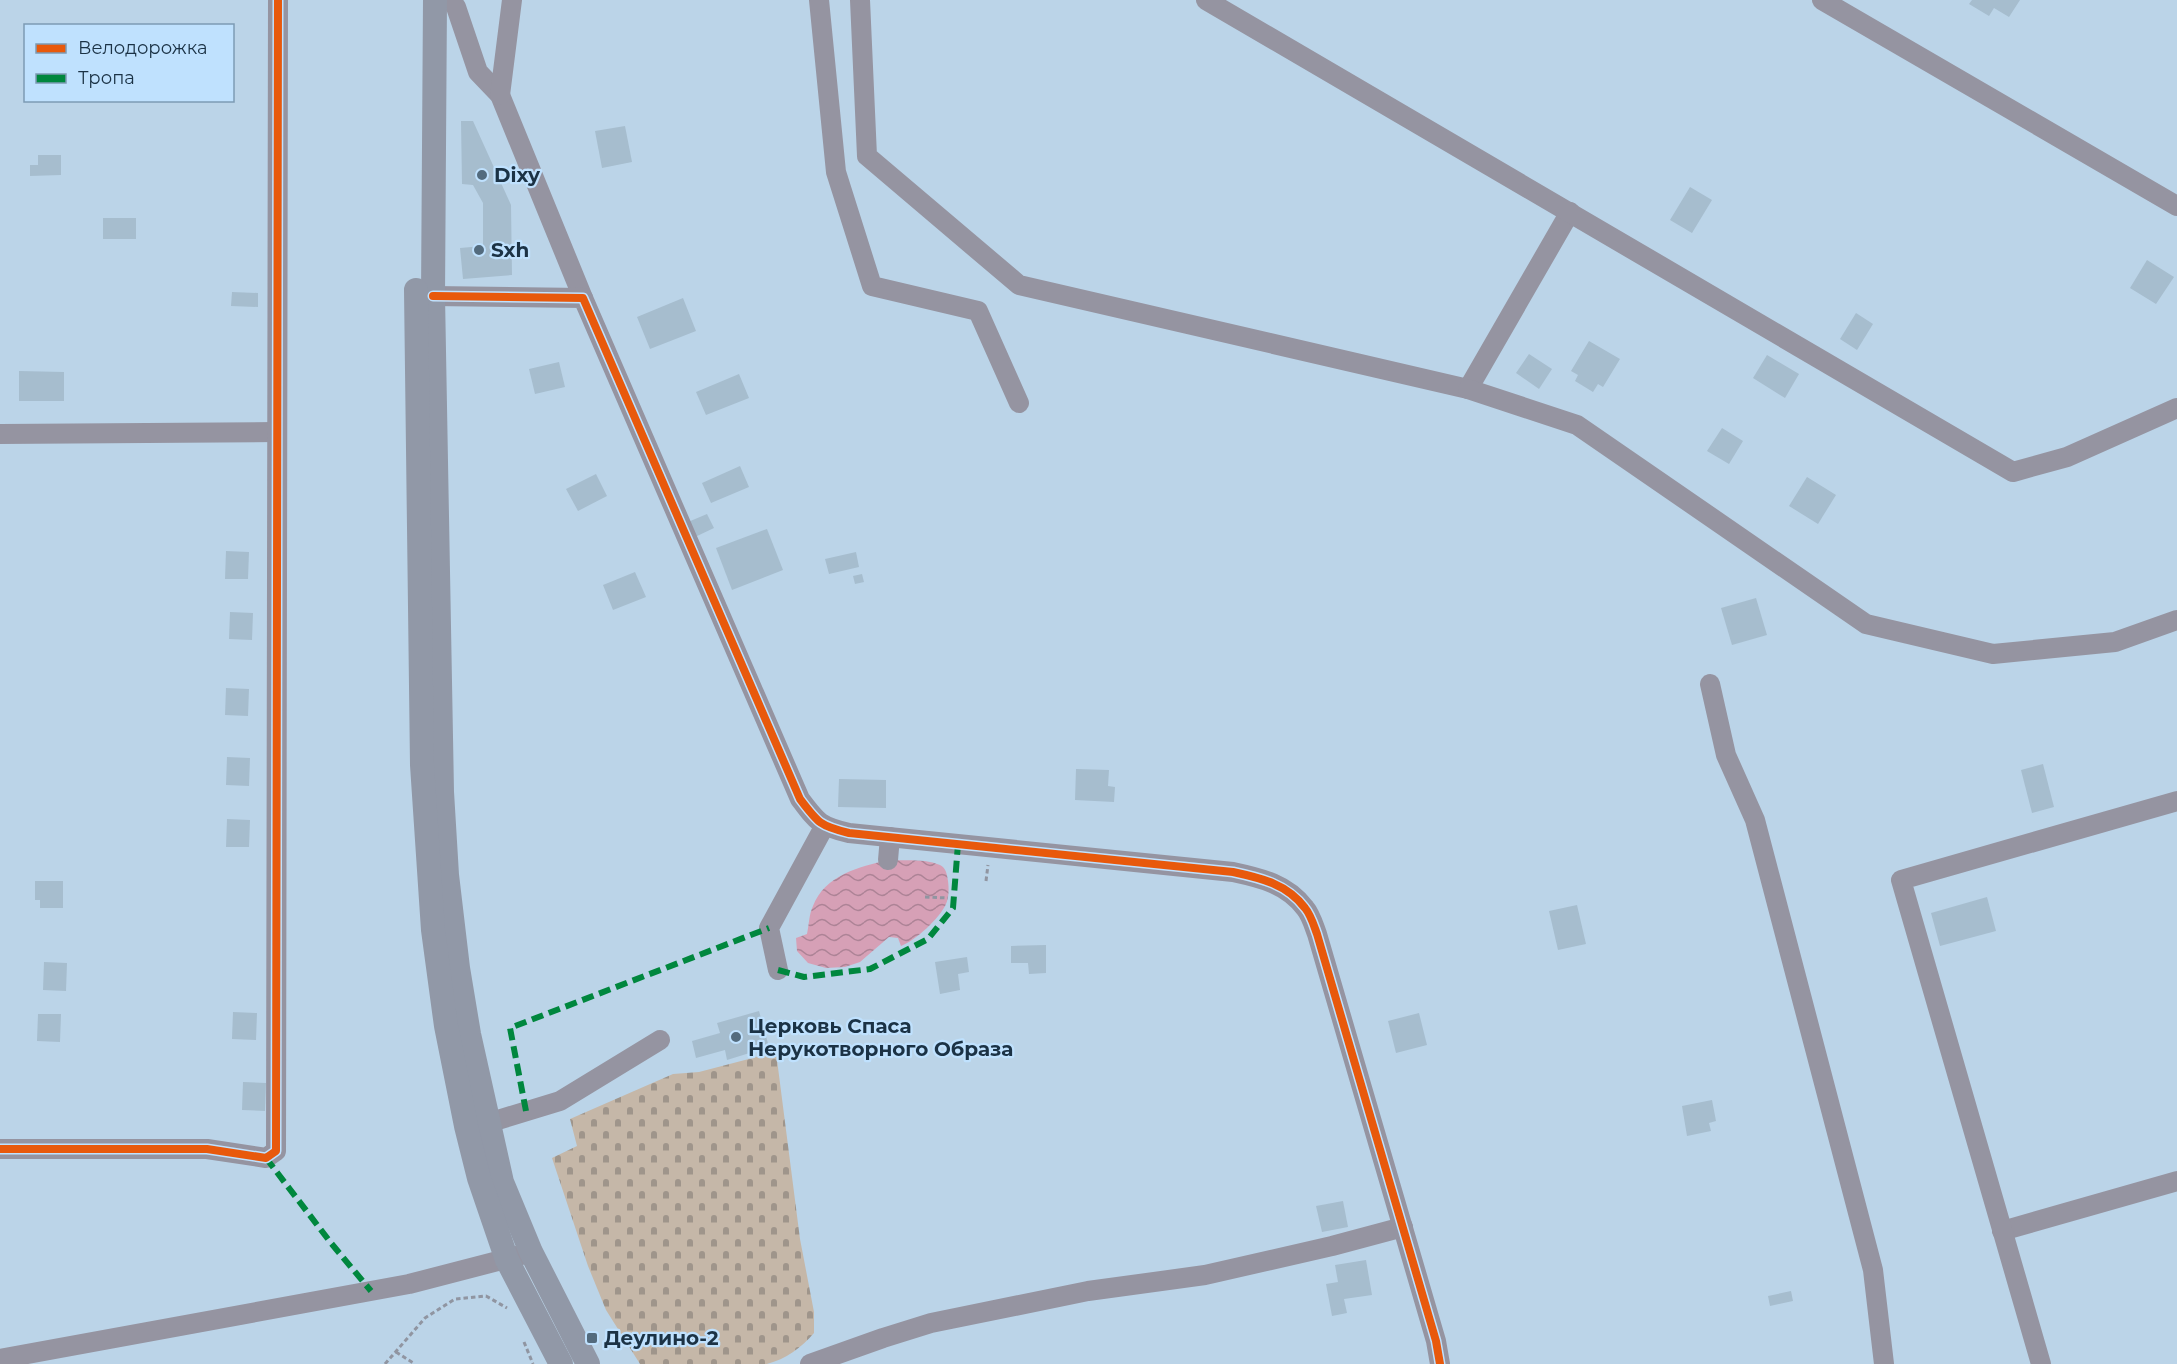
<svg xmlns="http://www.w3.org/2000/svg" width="2177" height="1364" viewBox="0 0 2177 1364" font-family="Montserrat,sans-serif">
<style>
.cemetery{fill:url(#cemetery-stones)}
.water{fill:url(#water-waves)}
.building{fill:#a6bdce}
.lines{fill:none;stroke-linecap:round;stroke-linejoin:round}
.path{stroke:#9095a1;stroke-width:3;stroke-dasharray:4.5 3;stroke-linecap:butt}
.minor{stroke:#9594a1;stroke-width:20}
.major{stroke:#9198a7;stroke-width:24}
.quiet{stroke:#00873e;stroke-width:6;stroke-dasharray:12 6;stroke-linecap:butt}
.cycleway-casing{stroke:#bfe1fe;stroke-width:11}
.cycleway{stroke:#e8590c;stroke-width:8}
.poi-dot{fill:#536b7e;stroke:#bfe1fe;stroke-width:2}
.labels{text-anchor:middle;stroke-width:4.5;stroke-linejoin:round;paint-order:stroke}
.poi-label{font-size:20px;font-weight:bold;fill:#1b3245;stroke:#bfe1fe;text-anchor:start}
</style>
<defs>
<pattern id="cemetery-stones" width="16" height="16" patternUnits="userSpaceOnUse" patternTransform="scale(1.5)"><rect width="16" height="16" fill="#c5b7a8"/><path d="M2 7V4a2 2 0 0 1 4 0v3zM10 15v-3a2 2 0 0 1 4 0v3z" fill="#9f958b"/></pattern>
<pattern id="water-waves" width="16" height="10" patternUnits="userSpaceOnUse" patternTransform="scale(1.5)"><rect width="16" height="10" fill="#d6a0b6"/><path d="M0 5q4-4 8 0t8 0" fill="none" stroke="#ad8396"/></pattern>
</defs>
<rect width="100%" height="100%" fill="#bbd4e8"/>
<path class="cemetery" d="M776 1052 800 1239 814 1312V1333C801 1348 786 1359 767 1364H640L606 1310 588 1266 552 1158 577 1146 570 1119 673 1074 699 1072Z"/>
<path class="water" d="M888 860C903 861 925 858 940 865 946 868 947 874 948 881 949 888 949 898 946 904 940 918 915 941 901 946L898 938 889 937 860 962 845 967 826 968 808 963 797 951 796 938 807 934C809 925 809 914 813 906 825 875 859 867 888 860Z"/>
<g class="building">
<polygon points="1972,0 2020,0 2009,17 1994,8 1989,16 1969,4"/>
<polygon points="461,121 473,121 511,205 512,275 463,279 460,248 483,246 483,203 473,185 462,184"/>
<polygon points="625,126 632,162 602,168 595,131"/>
<polygon points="38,155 61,155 61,175 30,176 30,165 38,165"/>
<polygon points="1690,187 1712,200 1692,233 1670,220"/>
<rect x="103" y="218" width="33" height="21"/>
<polygon points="2147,260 2174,277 2156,304 2130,288"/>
<polygon points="232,292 258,293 258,307 231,306"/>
<polygon points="683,298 696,331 650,349 637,317"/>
<polygon points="1856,313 1873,324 1857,350 1840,339"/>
<polygon points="1589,341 1620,359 1603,387 1598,384 1593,392 1575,381 1578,375 1571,371"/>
<polygon points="1529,354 1552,369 1539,389 1516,373"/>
<polygon points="1767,355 1799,374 1785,398 1753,378"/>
<polygon points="559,362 565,387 535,394 529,369"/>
<polygon points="19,371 64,372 64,401 19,401"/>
<polygon points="739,374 749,398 706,415 696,392"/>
<polygon points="1722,428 1743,441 1729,464 1707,451"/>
<polygon points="740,466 749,487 711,503 702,483"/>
<polygon points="596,474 607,496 578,511 566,489"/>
<polygon points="1807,477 1836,495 1818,524 1789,506"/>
<polygon points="707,514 714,528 695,537 688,522"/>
<polygon points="767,529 783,570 732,590 716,548"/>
<polygon points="226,551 249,552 248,579 225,579"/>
<polygon points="856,552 859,567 829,574 825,559"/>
<polygon points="635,572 646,597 613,610 603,585"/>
<polygon points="862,574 864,582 855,584 853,576"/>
<polygon points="1756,598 1767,635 1732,645 1721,608"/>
<polygon points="230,612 253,613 252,640 229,639"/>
<polygon points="226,688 249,689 248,716 225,715"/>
<polygon points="227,757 250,758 249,786 226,785"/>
<polygon points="2043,764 2054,807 2032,813 2021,770"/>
<polygon points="1076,769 1109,770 1108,786 1115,787 1114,802 1075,800"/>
<polygon points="839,779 886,780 886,808 838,807"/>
<polygon points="227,819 250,820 249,847 226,847"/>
<polygon points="35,881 63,881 63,908 40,908 40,900 35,900"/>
<polygon points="1987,897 1996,931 1940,946 1931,913"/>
<polygon points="1577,905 1586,944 1558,950 1549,911"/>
<polygon points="1046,945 1046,973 1029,974 1028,963 1011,963 1011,946"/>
<polygon points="967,957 969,972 958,974 960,990 940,994 935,962"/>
<polygon points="44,962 67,963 66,991 43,990"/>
<polygon points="759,1011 769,1047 727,1060 725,1050 696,1058 692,1041 720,1033 717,1023"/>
<polygon points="233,1012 257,1013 256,1040 232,1039"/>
<polygon points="1419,1013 1427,1045 1396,1053 1388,1021"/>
<polygon points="38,1014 61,1014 60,1042 37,1041"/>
<polygon points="243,1082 266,1083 265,1111 242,1110"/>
<polygon points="1712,1100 1716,1121 1709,1123 1711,1131 1687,1136 1682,1106"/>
<polygon points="1343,1201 1348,1227 1322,1232 1316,1206"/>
<polygon points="1366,1260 1372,1295 1344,1299 1347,1313 1332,1316 1326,1284 1338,1282 1335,1265"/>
<polygon points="1791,1291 1793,1301 1770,1306 1768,1296"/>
</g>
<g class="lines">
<g class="path">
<polyline points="986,881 988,865"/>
<polyline points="925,897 948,898"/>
<polyline points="524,1342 533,1364"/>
<polyline points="396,1352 415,1364"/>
<polyline points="385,1364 425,1318 455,1299 486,1296 507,1308"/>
</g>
<g class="minor">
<polyline points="451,0 456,7 478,72 500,95 583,298"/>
<polyline points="819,0 836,172 872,286 978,311 1019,403"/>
<polyline points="860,0 867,156 1019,285 1468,389 1570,212"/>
<polyline points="1206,0 2013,472 2067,457 2177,408"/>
<polyline points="1822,0 2177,206"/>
<polyline points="500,95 512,0"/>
<path d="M433 296 583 298 800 799C818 823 820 826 849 833L1233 872C1261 878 1287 884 1305 908 1311 915 1314 926 1317 934L1436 1341 1440 1364"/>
<polyline points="1468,389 1577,425 1866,624 1993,654 2115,642 2177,620"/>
<polyline points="0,434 276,432"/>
<polyline points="1710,684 1726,755 1755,820 1873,1270 1884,1364"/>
<polyline points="888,860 890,837"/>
<polyline points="778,970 769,928 824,827"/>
<polyline points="488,1123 560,1101 660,1040"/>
<polyline points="0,1149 207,1149 266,1158 276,1151 278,0"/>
<polyline points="2002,1231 2177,1181"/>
<polyline points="0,1359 409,1284 521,1255"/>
<polyline points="810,1364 883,1338 931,1323 1088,1291 1205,1275 1332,1246 1403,1227"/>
<polyline points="2041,1364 1901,880 2177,801"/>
</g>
<g class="major">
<polyline points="435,0 433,296 442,792 447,875 458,968 469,1034 502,1182 531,1252 588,1364"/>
<polyline points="416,290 422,765 433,930 446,1026 466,1126 479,1178 507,1260 561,1364"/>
</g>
<g class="quiet">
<polyline points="778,970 804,977 870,969 928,939 953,908 958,844"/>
<polyline points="526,1111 510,1028 769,928"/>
<polyline points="266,1158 331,1243 371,1291"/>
</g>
<g class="cycleway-casing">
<g id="cycleway">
<path d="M433 296 583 298 800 799C818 823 820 826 849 833L1233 872C1261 878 1287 884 1305 908 1311 915 1314 926 1317 934L1436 1341 1440 1364"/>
<polyline points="0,1149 207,1149 266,1158 276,1151 278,0"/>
</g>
</g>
<use href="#cycleway" class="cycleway"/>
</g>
<g class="poi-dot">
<circle cx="482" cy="175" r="6"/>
<circle cx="479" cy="250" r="6"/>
<circle cx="736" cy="1037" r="6"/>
<rect x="586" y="1332" width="12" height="12" rx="3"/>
</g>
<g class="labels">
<g class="poi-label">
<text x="494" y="182">Dixy</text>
<text x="491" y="257">Sxh</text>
<text x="748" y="1033">Церковь Спаса<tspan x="748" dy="23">Нерукотворного Образа</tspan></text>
<text x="604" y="1345">Деулино-2</text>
</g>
</g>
<rect x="24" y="24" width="210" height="78" fill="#bfe1fe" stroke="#7d9bb4" stroke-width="1.5"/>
<rect x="36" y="44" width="30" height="9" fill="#e8590c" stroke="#7d9bb4" stroke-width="1.5"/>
<text x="78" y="54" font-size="18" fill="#1b3245">Велодорожка</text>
<rect x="36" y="74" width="30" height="9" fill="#00873e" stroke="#7d9bb4" stroke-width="1.5"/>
<text x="78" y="84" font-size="18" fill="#1b3245">Тропа</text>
</svg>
